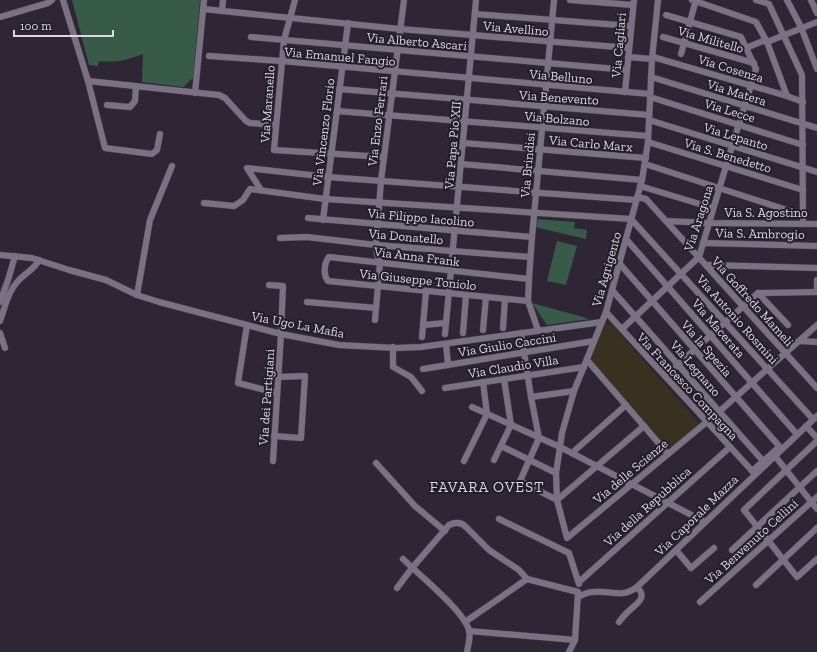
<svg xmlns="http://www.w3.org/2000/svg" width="817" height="652" viewBox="0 0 817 652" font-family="'Zilla Slab',serif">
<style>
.education{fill:#383120}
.green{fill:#385b48}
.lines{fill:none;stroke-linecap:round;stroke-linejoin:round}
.minor-casing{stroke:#49434f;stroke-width:7}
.minor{stroke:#7a7182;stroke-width:6}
.labels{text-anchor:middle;stroke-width:4;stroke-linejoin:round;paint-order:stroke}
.street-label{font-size:13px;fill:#dcd7e0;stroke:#241d2b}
.quarter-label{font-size:15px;letter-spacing:1px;fill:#dcd7e0;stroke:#241d2b}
</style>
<rect width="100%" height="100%" fill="#2e2635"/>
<polygon class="education" points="611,324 700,424 673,448 670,447 668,449 589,359 604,325"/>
<g class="green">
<path d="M72 0H200L193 78 183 87 142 82 143 54C126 60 118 63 99 61L98 66 89 65Z"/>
<polygon points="536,219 575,222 574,228 587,230 586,239 535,227"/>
<polygon points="557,241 577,246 566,285 547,281"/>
<polygon points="532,303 590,319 547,325"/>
</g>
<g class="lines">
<g class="minor-casing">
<g id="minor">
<polyline points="63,0 88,81 105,148 152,154 157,150 160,134"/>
<polyline points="295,0 284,40 274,150 384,157"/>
<polyline points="570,0 633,5"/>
<polyline points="658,0 652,59 648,142 642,180 606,312 574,391 562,433 560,447 556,473 557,500 567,538 721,410 817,325"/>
<polyline points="692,0 756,22 767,42 787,96"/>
<polyline points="756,0 769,4 802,75 803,223"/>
<polyline points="787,0 801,27 817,69"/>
<polyline points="811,0 817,13"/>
<polyline points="203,9 400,29 629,48"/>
<polyline points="222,11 223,0"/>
<polyline points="475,14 631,26"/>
<polyline points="0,17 48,3 52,0"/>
<polyline points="251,37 627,70"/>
<polyline points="663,37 754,63"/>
<polyline points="746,48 763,41 767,42 817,22"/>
<polyline points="681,54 696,0"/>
<polyline points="209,56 281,61 650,94"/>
<polyline points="628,57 652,59"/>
<polyline points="653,57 787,96 803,102"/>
<polyline points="651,77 817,128"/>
<polyline points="88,81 219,95 225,98 246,121 250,123 275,125"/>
<polyline points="339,89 649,115"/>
<polyline points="625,92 634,0"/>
<polyline points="195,93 204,0"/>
<polyline points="650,97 803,145"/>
<polyline points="107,105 130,107 135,101 136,87"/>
<polyline points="337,111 648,136"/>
<polyline points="649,120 817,172"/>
<polyline points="648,142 803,190"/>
<polyline points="463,143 646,158"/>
<polyline points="461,164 642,180"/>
<polyline points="645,164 802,215"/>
<polyline points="640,186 713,208"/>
<polyline points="261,190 247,168 328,177 636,200"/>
<polyline points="637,197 646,199 817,388"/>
<polyline points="204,203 234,206 243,200 250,189 325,199 631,219 811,417"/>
<polyline points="308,218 532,237"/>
<polyline points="323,220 348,23"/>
<polyline points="666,221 709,223 817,224"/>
<polyline points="280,238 307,237 376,245 530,257"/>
<polyline points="626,239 795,432"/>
<polyline points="703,243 817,246"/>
<polyline points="0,255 32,258 69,270 106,280 137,295 159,302 281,334 339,345 396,348 421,347 602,322"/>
<polyline points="619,263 779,446"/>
<polyline points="706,265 817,268"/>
<polyline points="269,285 283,286 281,334 273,461"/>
<polyline points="612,290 763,461"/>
<polyline points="817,292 817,280"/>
<polyline points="758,293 788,325"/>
<polyline points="137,295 150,220 172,166"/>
<path d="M528 301 328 281C323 275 324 263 329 257L529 279"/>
<polyline points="0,302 8,280 15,256"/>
<polyline points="307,302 376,308"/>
<polyline points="606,312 755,474"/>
<polyline points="375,320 380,263 377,254 376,245 381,181 404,0"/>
<path d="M0 321C5 307 8 291 19 280 25 273 35 269 39 260"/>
<polyline points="247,325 238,383 277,393"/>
<polyline points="423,325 446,323"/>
<polyline points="503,328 505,299"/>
<polyline points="622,329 699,257 726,166 756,69 741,37 666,15"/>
<polyline points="483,330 486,297"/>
<polyline points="538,330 528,301 529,279 532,237 554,0"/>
<polyline points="0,333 5,348"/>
<polyline points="463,333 466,295"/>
<polyline points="521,333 531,397 539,438 520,481 557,500 644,426"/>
<polyline points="445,334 476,0"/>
<polyline points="422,337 426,291"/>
<polyline points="799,341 817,342"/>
<polyline points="446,344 448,365"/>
<polyline points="393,347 393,367 411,377 422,391"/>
<polyline points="587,360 668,454"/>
<polyline points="423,369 594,341"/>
<polyline points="665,376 758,293 817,292"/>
<polyline points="445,388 584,367"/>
<polyline points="531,397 574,391"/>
<polyline points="472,407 560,447 705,522"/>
<polyline points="806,426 817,438"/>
<polyline points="274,436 301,438 305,376 278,377"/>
<polyline points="817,441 744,510 797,577 817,559"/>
<polyline points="501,446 556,473"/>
<polyline points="572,453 626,405"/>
<polyline points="775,456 817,509"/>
<polyline points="494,460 511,425 504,379"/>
<polyline points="464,461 487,414 483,382"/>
<polyline points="376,463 415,506 445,531"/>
<polyline points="752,471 778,448"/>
<polyline points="499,519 569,553 579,584"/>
<polyline points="676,550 691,568 714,548"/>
<polyline points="732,550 817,471"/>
<path d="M403 559C419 575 463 610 469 630 471 636 468 646 467 652"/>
<polyline points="579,582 730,447"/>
<polyline points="756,585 817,528"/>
<path d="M397 588 412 568 449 525C455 522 461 522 466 527L489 550 519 570 527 579 578 592"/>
<path d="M578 597C582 595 587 592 593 592 611 590 621 599 637 587L817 416"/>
<polyline points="700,602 817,497"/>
<polyline points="465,622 527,579"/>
<path d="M619 622C622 618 626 613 630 610 637 603 648 598 637 587"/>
<polyline points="469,631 575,640"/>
<polyline points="569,652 575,640 578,593"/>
</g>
</g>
<use href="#minor" class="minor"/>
</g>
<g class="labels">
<g class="street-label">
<text transform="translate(516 28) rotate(5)" y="5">Via Avellino</text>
<text transform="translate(711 39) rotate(16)" y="5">Via Militello</text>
<text transform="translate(417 41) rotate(5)" y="5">Via Alberto Ascari</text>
<text transform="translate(618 45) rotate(-85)" y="5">Via Cagliari</text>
<text transform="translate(340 56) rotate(5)" y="5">Via Emanuel Fangio</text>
<text transform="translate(731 68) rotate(17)" y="5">Via Cosenza</text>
<text transform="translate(561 76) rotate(5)" y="5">Via Belluno</text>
<text transform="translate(737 92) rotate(17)" y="5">Via Matera</text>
<text transform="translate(559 97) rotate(4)" y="5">Via Benevento</text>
<text transform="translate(267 104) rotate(-86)" y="5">Via Maranello</text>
<text transform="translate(730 110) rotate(17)" y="5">Via Lecce</text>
<text transform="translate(557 118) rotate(5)" y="5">Via Bolzano</text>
<text transform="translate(377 121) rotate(-83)" y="5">Via Enzo Ferrari</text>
<text transform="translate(323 132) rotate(-83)" y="5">Via Vincenzo Florio</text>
<text transform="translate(736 136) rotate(17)" y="5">Via Lepanto</text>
<text transform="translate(591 143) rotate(5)" y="5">Via Carlo Marx</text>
<text transform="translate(452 145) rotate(-85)" y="5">Via Papa Pio XII</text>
<text transform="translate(728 155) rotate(17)" y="5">Via S. Benedetto</text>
<text transform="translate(527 165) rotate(-85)" y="5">Via Brindisi</text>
<text x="766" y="217">Via S. Agostino</text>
<text transform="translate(421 217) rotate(5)" y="5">Via Filippo Iacolino</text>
<text transform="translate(698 218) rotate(-72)" y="5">Via Aragona</text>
<text transform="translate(760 233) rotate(1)" y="5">Via S. Ambrogio</text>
<text transform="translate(406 236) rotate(5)" y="5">Via Donatello</text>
<text transform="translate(417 256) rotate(7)" y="5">Via Anna Frank</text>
<text transform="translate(606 269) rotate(-74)" y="5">Via Agrigento</text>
<text transform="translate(418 279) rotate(6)" y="5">Via Giuseppe Toniolo</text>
<text transform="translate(753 301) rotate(48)" y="5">Via Goffredo Mameli</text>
<text transform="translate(738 319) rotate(48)" y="5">Via Antonio Rosmini</text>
<text transform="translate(298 324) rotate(11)" y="5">Via Ugo La Mafia</text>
<text transform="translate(719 328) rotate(49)" y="5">Via Macerata</text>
<text transform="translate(507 344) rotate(-9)" y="5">Via Giulio Caccini</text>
<text transform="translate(707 348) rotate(49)" y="5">Via la Spezia</text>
<text transform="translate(513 366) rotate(-9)" y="5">Via Claudio Villa</text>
<text transform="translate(696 368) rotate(49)" y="5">Via Legnano</text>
<text transform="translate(688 386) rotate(47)" y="5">Via Francesco Compagna</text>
<text transform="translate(266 397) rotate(-86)" y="5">Via dei Partigiani</text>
<text transform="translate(630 471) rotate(-40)" y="5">Via delle Scienze</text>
<text transform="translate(647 506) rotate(-42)" y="5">Via della Repubblica</text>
<text transform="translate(696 515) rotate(-44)" y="5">Via Caporale Mazza</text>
<text transform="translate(751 541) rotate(-42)" y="5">Via Benvenuto Cellini</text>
</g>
<g class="quarter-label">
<text x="487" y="492">FAVARA OVEST</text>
</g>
</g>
<path d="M14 30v6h99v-6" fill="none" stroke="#dcd7e0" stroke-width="2"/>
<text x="20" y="30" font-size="12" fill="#dcd7e0" stroke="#241d2b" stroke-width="3" paint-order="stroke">100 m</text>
</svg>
